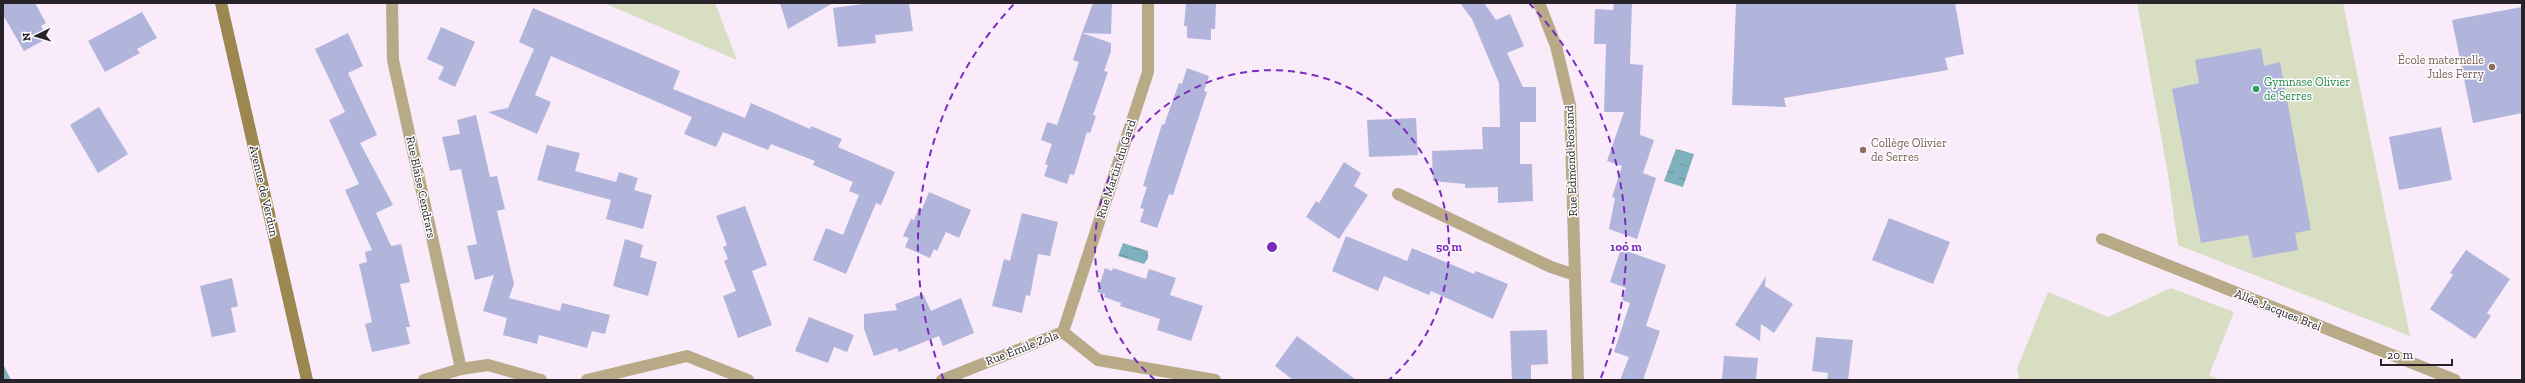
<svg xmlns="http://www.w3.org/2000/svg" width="2525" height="383" viewBox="0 0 2525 383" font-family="'Zilla Slab',serif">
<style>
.park{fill:#d8dec2}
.water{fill:url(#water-ripples)}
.building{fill:#b1b5dc}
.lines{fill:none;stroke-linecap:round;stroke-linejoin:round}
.minor{stroke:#b8aa86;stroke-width:12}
.secondary{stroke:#9c8750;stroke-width:12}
.ring{fill:none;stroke:#7b2cbf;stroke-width:2;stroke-dasharray:7 5}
.education-dot{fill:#8d6e63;stroke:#fefefe;stroke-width:1.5}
.leisure-dot{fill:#2e9e5b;stroke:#fefefe;stroke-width:1.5}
.labels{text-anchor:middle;stroke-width:3;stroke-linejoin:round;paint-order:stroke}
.education-label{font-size:12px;fill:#785e54;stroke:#fefefe;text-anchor:end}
.leisure-label{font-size:12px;fill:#27864d;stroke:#fefefe;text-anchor:start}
.street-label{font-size:12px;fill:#282328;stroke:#fefefe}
.centre{fill:#7b2cbf;stroke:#fefefe;stroke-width:2}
.ring-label{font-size:12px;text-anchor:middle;font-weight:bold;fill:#7b2cbf;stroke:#fefefe;stroke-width:3;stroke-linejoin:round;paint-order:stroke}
</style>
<defs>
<pattern id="water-ripples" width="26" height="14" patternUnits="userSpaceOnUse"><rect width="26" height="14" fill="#7fb0be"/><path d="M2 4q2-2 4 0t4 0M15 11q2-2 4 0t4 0" fill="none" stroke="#688f9a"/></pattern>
</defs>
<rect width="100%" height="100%" fill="#f9ebf9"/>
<g class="park">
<polygon points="604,3 715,3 737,60"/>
<polygon points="2137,3 2343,3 2410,336 2178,245 2168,175"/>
<polygon points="2171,288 2234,312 2209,375 2220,380 2019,380 2017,369 2048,292 2108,317"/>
</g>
<g class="water">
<polygon points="1676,149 1694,154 1683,187 1664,181"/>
<polygon points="1123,243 1148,251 1148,258 1144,264 1118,256"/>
<polygon points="3,364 11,380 3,380"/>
</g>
<g class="building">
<polygon points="3,3 35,3 46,23 41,26 48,38 24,51 3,15"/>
<polygon points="780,3 833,3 788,29"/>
<polygon points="870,3 909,3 913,31 875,35 876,43 838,47 833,8"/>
<polygon points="1093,3 1112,3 1111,34 1082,33"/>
<polygon points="1186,3 1216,3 1215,29 1211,29 1211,40 1187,38 1187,26 1184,26"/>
<polygon points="1460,3 1484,3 1496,20 1510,14 1524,46 1507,53 1523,87 1536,87 1536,122 1520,122 1520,164 1532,164 1533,201 1498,203 1498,187 1465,188 1465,184 1433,181 1432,151 1483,149 1482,127 1500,127 1499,83 1472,19"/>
<polygon points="1614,3 1632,3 1630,64 1643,65 1640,135 1654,140 1643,173 1656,178 1637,239 1609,229 1615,198 1612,197 1622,166 1607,161 1624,112 1604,112 1606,44 1594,44 1595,9 1613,10"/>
<polygon points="1736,3 1955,3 1964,54 1945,58 1948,70 1784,98 1786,107 1732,105"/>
<polygon points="2522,7 2522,113 2473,123 2452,20"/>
<polygon points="533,8 680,71 673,89 745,118 751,103 810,129 811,126 842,139 838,147 895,172 881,205 876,203 846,274 813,260 826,228 843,235 859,195 849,191 853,182 813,165 815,161 771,144 768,150 723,132 716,147 684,134 692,117 551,56 535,95 551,102 537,134 488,112 508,108 534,49 519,42"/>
<polygon points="142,12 157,38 137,49 140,53 105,72 88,41"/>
<polygon points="441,27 475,42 455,87 438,79 444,67 427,59"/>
<polygon points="348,33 363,66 348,73 377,135 360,143 393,205 376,213 391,246 401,244 410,282 400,284 410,327 406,327 410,344 372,352 365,324 372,322 359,264 367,262 365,252 372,250 345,190 359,184 329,120 345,112 315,49"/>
<polygon points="1082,33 1111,43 1111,51 1104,71 1108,72 1093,115 1096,116 1090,133 1087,132 1074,175 1070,174 1067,184 1044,176 1048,165 1045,164 1052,144 1041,140 1047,122 1057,125 1079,62 1073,60"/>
<polygon points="2261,48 2264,66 2280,62 2311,230 2295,233 2298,250 2253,258 2248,235 2201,243 2172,89 2199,83 2195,60"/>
<polygon points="1187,68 1209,76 1204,91 1207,92 1173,195 1169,194 1157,228 1140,222 1144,209 1140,208 1147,187 1143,186 1162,124 1164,125 1179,83 1182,84"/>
<polygon points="99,107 128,154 98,173 70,125"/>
<polygon points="476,115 490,177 497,176 505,209 497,211 514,284 509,298 560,311 562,303 610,315 605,334 592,331 587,348 539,335 537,344 503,335 507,318 483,311 494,275 475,280 467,246 477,244 461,169 450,171 442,137 460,134 457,120"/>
<polygon points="1416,118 1418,155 1369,157 1367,120"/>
<polygon points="2441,127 2452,180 2399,190 2389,137"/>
<polygon points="547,145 580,153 575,171 616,182 619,172 638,178 634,190 652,195 643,229 606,219 611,200 537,180"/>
<polygon points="1344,162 1361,173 1354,186 1368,195 1339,239 1306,217 1316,201 1319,203"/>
<polygon points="929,192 971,210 959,238 946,232 937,251 934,249 930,258 905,247 909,238 903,236 911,219 914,220 919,207 922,209"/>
<polygon points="745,206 767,265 752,271 772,325 738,338 723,296 736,291 724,261 728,259 723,247 727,245 716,216"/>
<polygon points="1022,213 1058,222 1050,256 1038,254 1030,296 1026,295 1022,313 992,306 1004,259 1010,261"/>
<polygon points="1889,218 1950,242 1933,284 1872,260"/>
<polygon points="1346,236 1407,261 1412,248 1474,274 1476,271 1508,284 1493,319 1431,291 1429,295 1384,276 1378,291 1332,271"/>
<polygon points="625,239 643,245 640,257 657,262 648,296 613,286"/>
<polygon points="1621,249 1666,265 1646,326 1660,331 1643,380 1620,380 1629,357 1614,352 1630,303 1622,300 1626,288 1610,282"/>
<polygon points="2466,250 2510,279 2487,313 2491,316 2475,339 2430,309 2453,275 2450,273"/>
<polygon points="1105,268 1112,271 1113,268 1146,279 1149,269 1176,278 1170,295 1203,306 1191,341 1157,330 1160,319 1120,306 1121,303 1104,297 1105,294 1097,292"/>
<polygon points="1766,276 1765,286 1793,304 1774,333 1761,324 1760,341 1735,325"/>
<polygon points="232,278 238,306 231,308 236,332 212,337 200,286"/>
<polygon points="923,294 931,311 961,298 974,333 943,346 939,336 899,352 897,348 874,356 864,329 864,314 897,310 895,304"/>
<polygon points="809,317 854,335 847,352 834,347 828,363 795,351"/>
<polygon points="1547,330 1548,364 1531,365 1531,380 1512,380 1510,331"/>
<polygon points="1297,336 1356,380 1293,380 1275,366"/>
<polygon points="1816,337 1853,340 1848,380 1827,380 1828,373 1812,371"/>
<polygon points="1724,356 1758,358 1756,380 1722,380"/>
</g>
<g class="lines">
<g class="minor">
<polyline points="392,3 393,60 461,369"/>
<polyline points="1539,3 1556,46 1570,105 1578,380"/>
<polyline points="1398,194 1551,267 1575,275"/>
<polyline points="2102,239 2455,380"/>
<polyline points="1063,332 1148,72 1148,3"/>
<polyline points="424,380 461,369 488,365 541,380"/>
<polyline points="587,380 687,356 748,380"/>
<polyline points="942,380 1063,332 1098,360 1215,380"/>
</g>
<polyline class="secondary" points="221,3 307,380"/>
</g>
<g class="ring">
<path d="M1155 380A177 177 0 1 1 1389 380"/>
<path d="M944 380A354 354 0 0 1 1015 3M1529 3A354 354 0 0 1 1600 380"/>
</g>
<g class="education-dot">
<circle cx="2492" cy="67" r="4"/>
<circle cx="1863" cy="150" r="4"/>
</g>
<circle class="leisure-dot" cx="2256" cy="89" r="4"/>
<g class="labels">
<g class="education-label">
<text x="2484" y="64">École maternelle<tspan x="2484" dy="14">Jules Ferry</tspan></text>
<text x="1871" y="147" text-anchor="start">Collège Olivier<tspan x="1871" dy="14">de Serres</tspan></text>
</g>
<g class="leisure-label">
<text x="2264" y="86">Gymnase Olivier<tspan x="2264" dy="14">de Serres</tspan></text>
</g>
<g class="street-label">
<text transform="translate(1571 161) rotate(-92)" y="4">Rue Edmond Rostand</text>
<text transform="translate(1116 169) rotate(-72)" y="4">Rue Martin du Gard</text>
<text transform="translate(421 187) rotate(78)" y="4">Rue Blaise Cendrars</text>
<text transform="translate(264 191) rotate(77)" y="4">Avenue de Verdun</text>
<text transform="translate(2278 310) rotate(22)" y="4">Allée Jacques Brel</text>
<text transform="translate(1022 348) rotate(-21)" y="4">Rue Émile Zola</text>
</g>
</g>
<circle cx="1272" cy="247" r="6" class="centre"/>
<g class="ring-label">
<text x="1449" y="251">50 m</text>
<text x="1626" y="251">100 m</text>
</g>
<rect width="2525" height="383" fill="none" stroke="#282328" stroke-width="8"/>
<g transform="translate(36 36) rotate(265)" stroke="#fefefe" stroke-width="3" paint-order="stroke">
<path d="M0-3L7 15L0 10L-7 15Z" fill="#282328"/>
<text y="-6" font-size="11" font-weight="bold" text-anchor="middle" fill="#282328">N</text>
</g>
<path d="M2381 359v6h71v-6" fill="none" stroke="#282328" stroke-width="2"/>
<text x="2387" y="359" font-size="12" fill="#282328" stroke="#fefefe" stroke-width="3" paint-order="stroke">20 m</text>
</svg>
